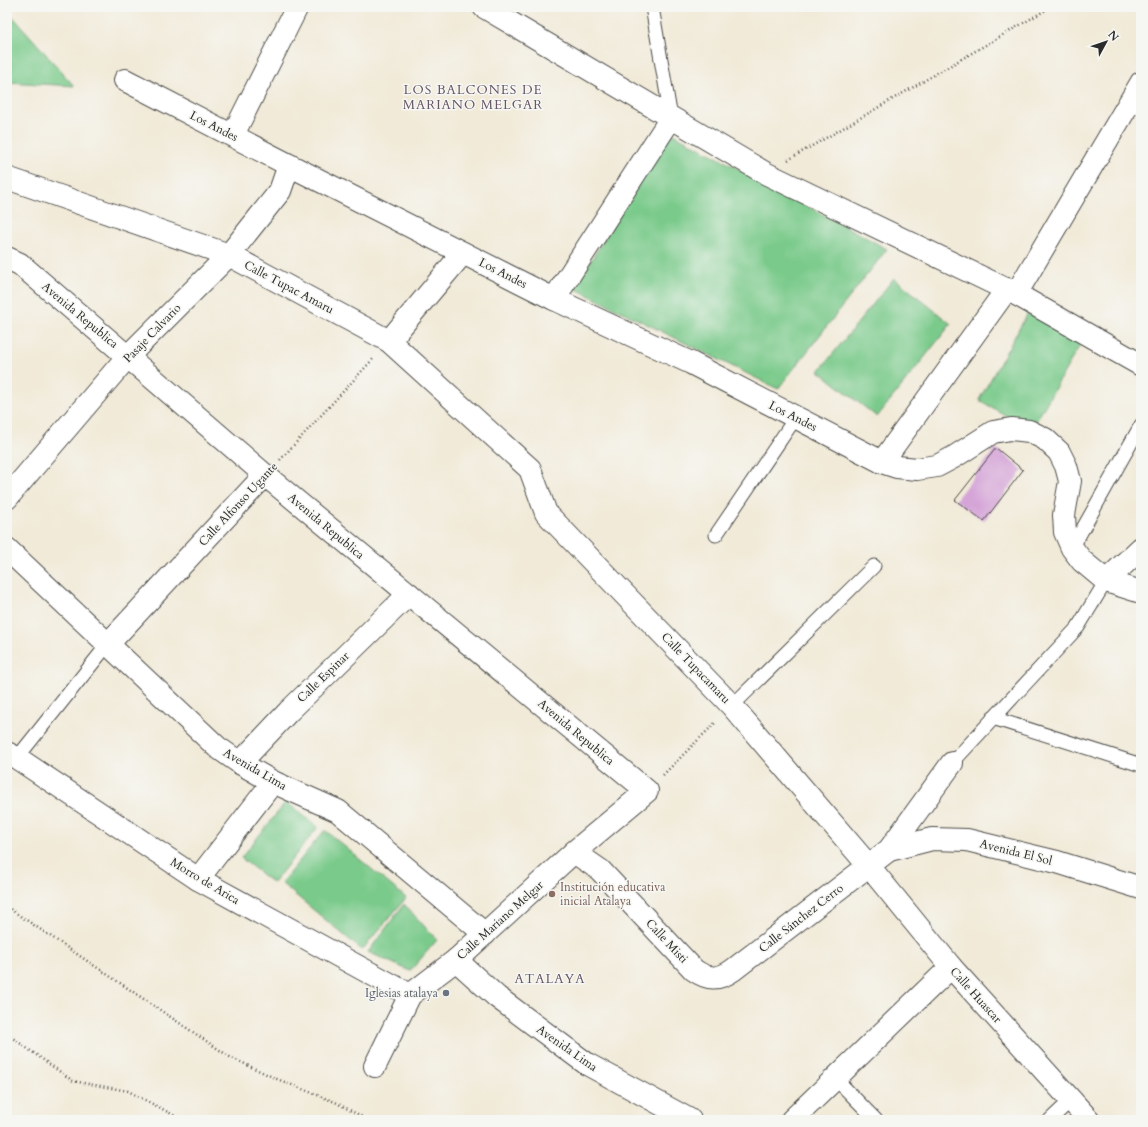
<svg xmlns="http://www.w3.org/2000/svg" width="1148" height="1127" viewBox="0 0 1148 1127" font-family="Cardo,serif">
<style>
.green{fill:#7aca8b;stroke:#527a5b}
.building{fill:#d5a5d8}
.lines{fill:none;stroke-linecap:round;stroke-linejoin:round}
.service-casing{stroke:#494845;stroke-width:15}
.minor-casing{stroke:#494845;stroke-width:24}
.path{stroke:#494845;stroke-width:2.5;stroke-dasharray:1 3;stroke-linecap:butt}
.service{stroke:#fff;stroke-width:13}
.minor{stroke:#fff;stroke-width:22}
.education-dot{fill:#8d6e63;stroke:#f6f6f2;stroke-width:1.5}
.worship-dot{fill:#6b7280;stroke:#f6f6f2;stroke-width:1.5}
.labels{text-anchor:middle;stroke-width:3;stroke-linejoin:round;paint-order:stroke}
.street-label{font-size:12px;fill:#2b2b2b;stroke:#f6f6f2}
.education-label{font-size:12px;fill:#785e54;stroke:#f6f6f2;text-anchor:start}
.worship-label{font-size:12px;fill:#5b616d;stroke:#f6f6f2;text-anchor:end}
.neighbourhood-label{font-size:13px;letter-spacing:1px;fill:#665668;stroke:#f6f6f2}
</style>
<rect width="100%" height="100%" fill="#f6f6f2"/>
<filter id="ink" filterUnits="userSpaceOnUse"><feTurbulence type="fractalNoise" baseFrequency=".025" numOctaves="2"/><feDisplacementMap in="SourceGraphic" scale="8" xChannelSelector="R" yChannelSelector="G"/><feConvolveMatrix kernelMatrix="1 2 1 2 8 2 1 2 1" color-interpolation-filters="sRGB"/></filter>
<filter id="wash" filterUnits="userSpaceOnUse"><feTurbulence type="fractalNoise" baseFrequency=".012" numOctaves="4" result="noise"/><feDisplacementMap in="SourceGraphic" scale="16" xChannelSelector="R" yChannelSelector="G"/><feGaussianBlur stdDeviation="0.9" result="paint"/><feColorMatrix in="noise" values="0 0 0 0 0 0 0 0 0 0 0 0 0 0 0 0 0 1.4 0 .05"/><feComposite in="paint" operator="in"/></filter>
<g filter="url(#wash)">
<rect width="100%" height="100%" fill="#f1ead8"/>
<g class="green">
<polygon points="7,10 74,86 7,82"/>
<polygon points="670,132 887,249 778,389 574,288"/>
<polygon points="894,278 951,324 877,417 819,371"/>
<polygon points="1028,313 1081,343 1031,430 979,400"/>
<polygon points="286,802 318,827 273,883 241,858"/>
<polygon points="325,830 406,898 362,950 281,883"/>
<polygon points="404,904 437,940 410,971 368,952"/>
</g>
<g id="blocks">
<polygon class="building" points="996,448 1023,470 984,521 955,500"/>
</g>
</g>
<g filter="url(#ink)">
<use href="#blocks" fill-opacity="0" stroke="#494845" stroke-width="1"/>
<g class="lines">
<g class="service-casing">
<g id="service">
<polyline points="652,7 671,118"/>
<polyline points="716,535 796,417"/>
<polyline points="1072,548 1141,425"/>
<polyline points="732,706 874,566"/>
<polyline points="993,718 1141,765"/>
<polyline points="17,758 108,644"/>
<polyline points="952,763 1078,627 1106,581"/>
<polyline points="835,1078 876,1120"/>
<polyline points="1050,1120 1071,1100"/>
</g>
</g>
<g class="minor-casing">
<g id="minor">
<polyline points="484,7 765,173 1016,294 1141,365"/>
<polyline points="125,80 289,165 554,299 691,363 882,462 897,467 917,469 937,466 954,457 993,432 1011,429 1029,431 1045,439 1059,452 1066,466 1070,481 1064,515 1065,532 1072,548 1082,561 1106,581 1141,592"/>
<polyline points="233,135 297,7"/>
<polyline points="7,178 229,255 389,341 530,469 546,513 732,706 868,865 951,967 1089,1120"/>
<polyline points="7,258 20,264 265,475 647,791 574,852 456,960 410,995 375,1066"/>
<polyline points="1016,294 1141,83"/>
<polyline points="554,299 671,118"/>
<polyline points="389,341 463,253"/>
<polyline points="882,462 1007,289"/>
<polyline points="7,498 128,356 229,255 280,191 289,165"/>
<polyline points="7,549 217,747 240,763 273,782 338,811 485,934"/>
<polyline points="1106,581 1141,548"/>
<polyline points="108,644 265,475"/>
<polyline points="7,753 17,758 198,879 410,995"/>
<polyline points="240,763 289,711 409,594"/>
<polyline points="889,850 932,839 967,840 1057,862 1141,888"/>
<path d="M574 852 600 870 694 970C708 980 719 980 733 970L889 850 952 763"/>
<polyline points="198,879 273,782"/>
<polyline points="456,960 497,997 587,1064 690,1120"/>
<polyline points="792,1120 951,967"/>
</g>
</g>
<g class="path">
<polyline points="788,160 1051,7"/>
<polyline points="280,460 374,358"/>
<polyline points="663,775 716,722"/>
<polyline points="7,907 230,1057 277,1079 335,1102 368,1120"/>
<polyline points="7,1034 73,1081 128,1091 183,1120"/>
</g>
<use href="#service" class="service"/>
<use href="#minor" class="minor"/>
</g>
</g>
<circle class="education-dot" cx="552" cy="894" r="4"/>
<circle class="worship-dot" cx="446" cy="993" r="4"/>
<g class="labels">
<g class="street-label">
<text transform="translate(214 126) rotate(27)" y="4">Los Andes</text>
<text transform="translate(503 273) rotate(27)" y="4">Los Andes</text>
<text transform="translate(289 287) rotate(28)" y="4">Calle Tupac Amaru</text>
<text transform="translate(80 315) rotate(40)" y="4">Avenida Republica</text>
<text transform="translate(152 333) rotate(-46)" y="4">Pasaje Calvario</text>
<text transform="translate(793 416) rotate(27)" y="4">Los Andes</text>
<text transform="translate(238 504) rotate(-47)" y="4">Calle Alfonso Ugante</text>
<text transform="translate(326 526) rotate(40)" y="4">Avenida Republica</text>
<text transform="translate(696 668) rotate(46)" y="4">Calle Tupacamaru</text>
<text transform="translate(323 677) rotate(-44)" y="4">Calle Espinar</text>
<text transform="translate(576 732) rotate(40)" y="4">Avenida Republica</text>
<text transform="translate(255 769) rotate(30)" y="4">Avenida Lima</text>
<text transform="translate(1016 852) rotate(14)" y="4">Avenida El Sol</text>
<text transform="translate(205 881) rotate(31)" y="4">Morro de Arica</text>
<text transform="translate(801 918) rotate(-38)" y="4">Calle Sánchez Cerro</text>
<text transform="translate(500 920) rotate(-42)" y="4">Calle Mariano Melgar</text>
<text transform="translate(667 941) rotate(47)" y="4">Calle Misti</text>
<text transform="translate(976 995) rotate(48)" y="4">Calle Huascar</text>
<text transform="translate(567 1048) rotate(35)" y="4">Avenida Lima</text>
</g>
<g class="education-label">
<text x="560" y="891">Institución educativa<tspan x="560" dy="14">inicial Atalaya</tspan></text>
</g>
<g class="worship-label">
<text x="438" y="997">Iglesias atalaya</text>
</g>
<g class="neighbourhood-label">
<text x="473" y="94">LOS BALCONES DE<tspan x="473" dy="15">MARIANO MELGAR</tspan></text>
<text x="550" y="983">ATALAYA</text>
</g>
</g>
<rect width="1148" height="1127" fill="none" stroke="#f6f6f2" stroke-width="24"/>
<g transform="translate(1106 42) rotate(50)" stroke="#f6f6f2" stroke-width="3" paint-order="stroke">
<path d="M0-3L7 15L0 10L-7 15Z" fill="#2b2b2b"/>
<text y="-6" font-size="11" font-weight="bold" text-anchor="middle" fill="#2b2b2b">N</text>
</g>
</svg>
